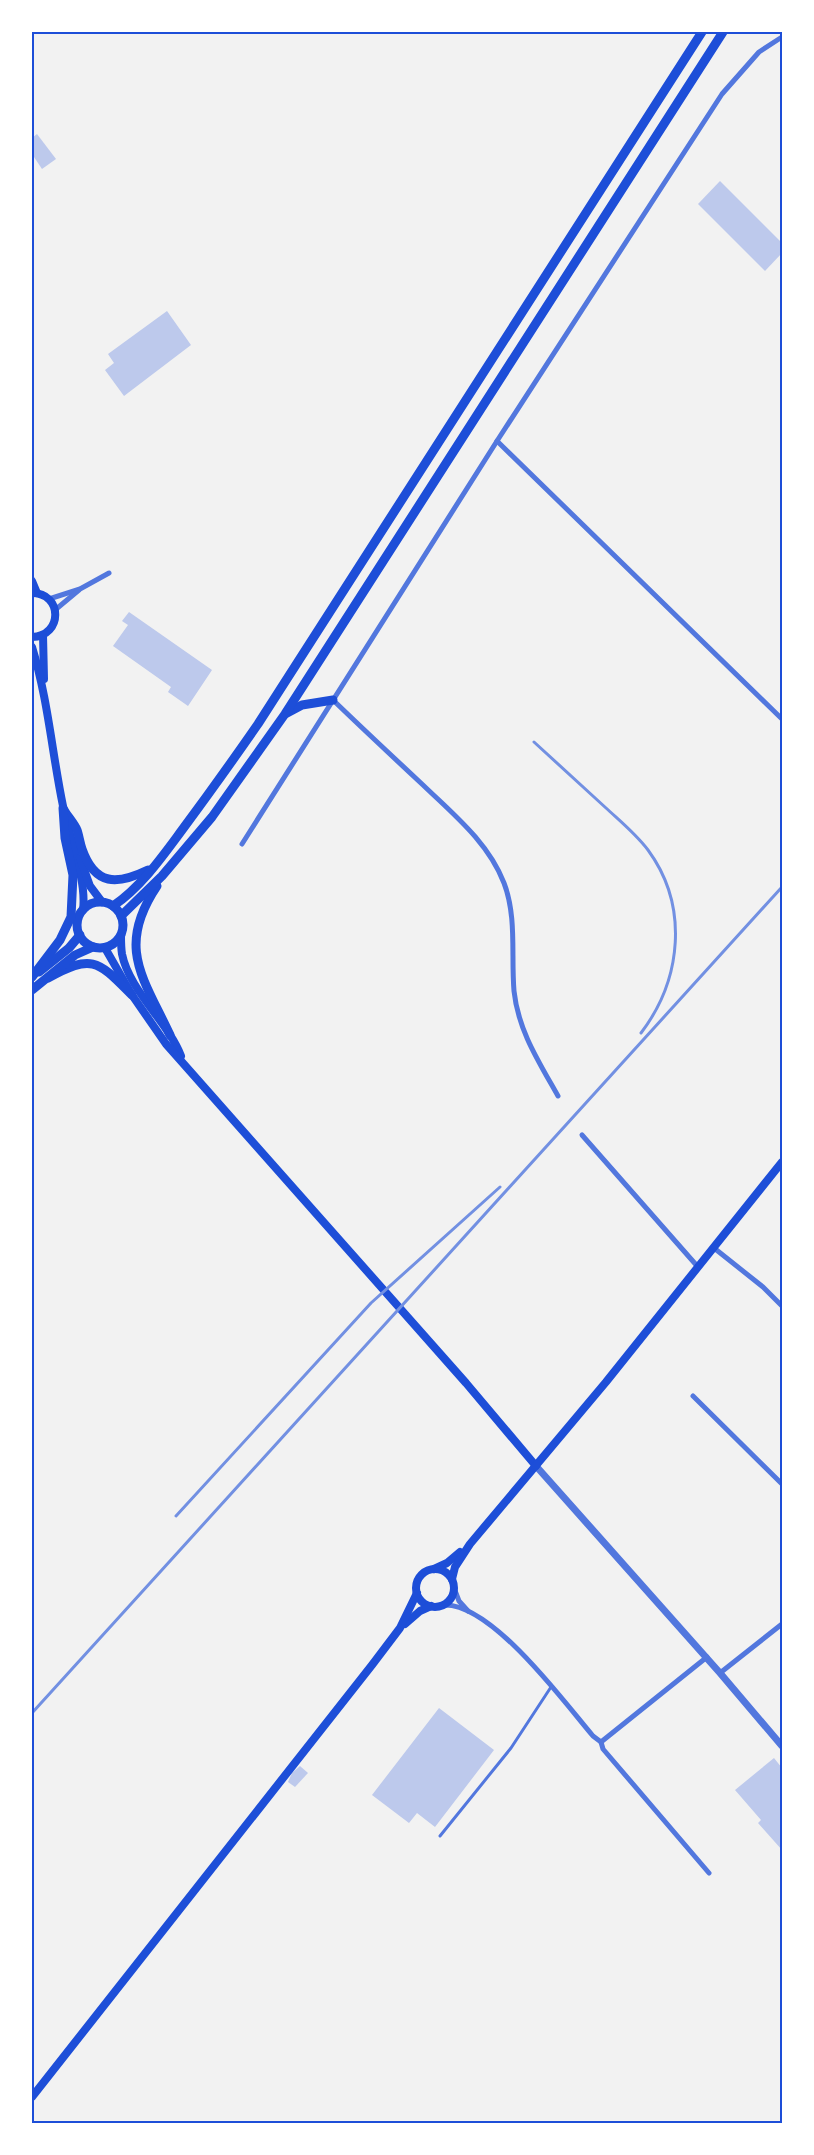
<svg xmlns="http://www.w3.org/2000/svg" width="814" height="2155" viewBox="0 0 814 2155" font-family="Commissioner,sans-serif">
<style>
.building{fill:#bdc9ec}
.lines{fill:none;stroke-linecap:round;stroke-linejoin:round}
.service{stroke:#5277de;stroke-width:3}
.minor{stroke:#5277de;stroke-width:5}
.tertiary{stroke:#5277de;stroke-width:7}
.secondary{stroke:#1d4ed8;stroke-width:8}
.primary{stroke:#1d4ed8;stroke-width:9}
.rail{stroke:#7290e2;stroke-width:3}
.neatline{fill:none;stroke:#1d4ed8;stroke-width:2}
</style>
<rect width="100%" height="100%" fill="#f2f2f2"/>
<g class="building">
<polygon points="37,134 56,159 42,169 32,154 32,138"/>
<polygon points="720,181 782,243 782,253 765,271 698,204"/>
<polygon points="167,311 191,345 124,396 105,370 114,363 108,354"/>
<polygon points="129,612 212,670 188,706 168,692 171,687 113,646 128,625 122,621"/>
<polygon points="439,1708 494,1750 435,1827 417,1813 409,1823 372,1795"/>
<polygon points="774,1758 782,1768 782,1850 758,1823 761,1820 735,1790"/>
<polygon points="300,1766 308,1773 295,1787 288,1782 292,1773"/>
</g>
<g class="lines">
<polyline class="service" points="440,1836 511,1748 551,1687"/>
<g class="minor">
<polyline points="497,441 782,719"/>
<polyline points="49,599 80,589 109,573"/>
<polyline points="55,610 79,590"/>
<path d="M333 700C363 729 393 757 423 785 453 814 488 842 504 883 517 917 511 955 514 991 518 1030 539 1062 558 1096"/>
<polyline points="242,844 497,441 722,94 759,52 782,37"/>
<polyline points="582,1135 698,1267"/>
<polyline points="714,1248 763,1287 782,1306"/>
<polyline points="693,1396 782,1484"/>
<polyline points="454,1588 459,1601 468,1611"/>
<path d="M443 1605C491 1602 564 1702 593 1736L601 1742 707 1657"/>
<polyline points="720,1673 782,1624"/>
<polyline points="601,1742 603,1749 709,1873"/>
</g>
<polyline class="tertiary" points="536,1466 720,1673 782,1746"/>
<g class="secondary">
<polyline points="32,581 37,593"/>
<path d="M32 593C63 593 63 636 32 637"/>
<polyline points="43,635 44,679"/>
<path d="M32 647C48 699 52 753 63 806 69 837 87 880 83 910"/>
<polyline points="80,858 90,886 102,902"/>
<path d="M121 935C121 941 121 948 122 954 129 990 168 1022 181 1056"/>
<polyline points="105,948 132,995 166,1044 466,1383 536,1466"/>
<polyline points="434,1569 447,1563 460,1552"/>
<circle cx="435" cy="1588" r="19"/>
<polyline points="452,1579 455,1567 470,1544 606,1382 782,1162"/>
<polyline points="405,1624 420,1611 431,1606"/>
<polyline points="32,2097 372,1665 400,1628 417,1593"/>
</g>
<g class="primary">
<polyline points="287,713 302,705 333,700"/>
<path d="M64 810C68 817 74 823 77 830 79 836 80 843 82 849 95 886 117 885 148 870"/>
<path d="M157 886C116 947 143 977 170 1035"/>
<circle cx="100" cy="925" r="23"/>
<path d="M113 906C141 887 162 857 182 830 208 795 233 760 258 724L702 32"/>
<polyline points="121,916 162,876 212,817 285,714 723,32"/>
<polyline points="39,972 69,948 80,935"/>
<polyline points="32,977 60,940 71,917 73,875 65,838 63,808"/>
<path d="M48 978C93 953 98 961 132 995"/>
<polyline points="32,990 75,955 93,947"/>
</g>
<g class="rail">
<path d="M534 742C558 764 582 786 606 808 620 821 636 834 648 850 689 906 682 979 641 1033"/>
<polyline points="176,1516 371,1303 500,1187"/>
<polyline points="32,1713 782,887"/>
</g>
</g>
<rect width="814" height="2155" fill="none" stroke="#ffffff" stroke-width="66"/>
<rect x="33" y="33" width="748" height="2089" class="neatline"/>
</svg>
